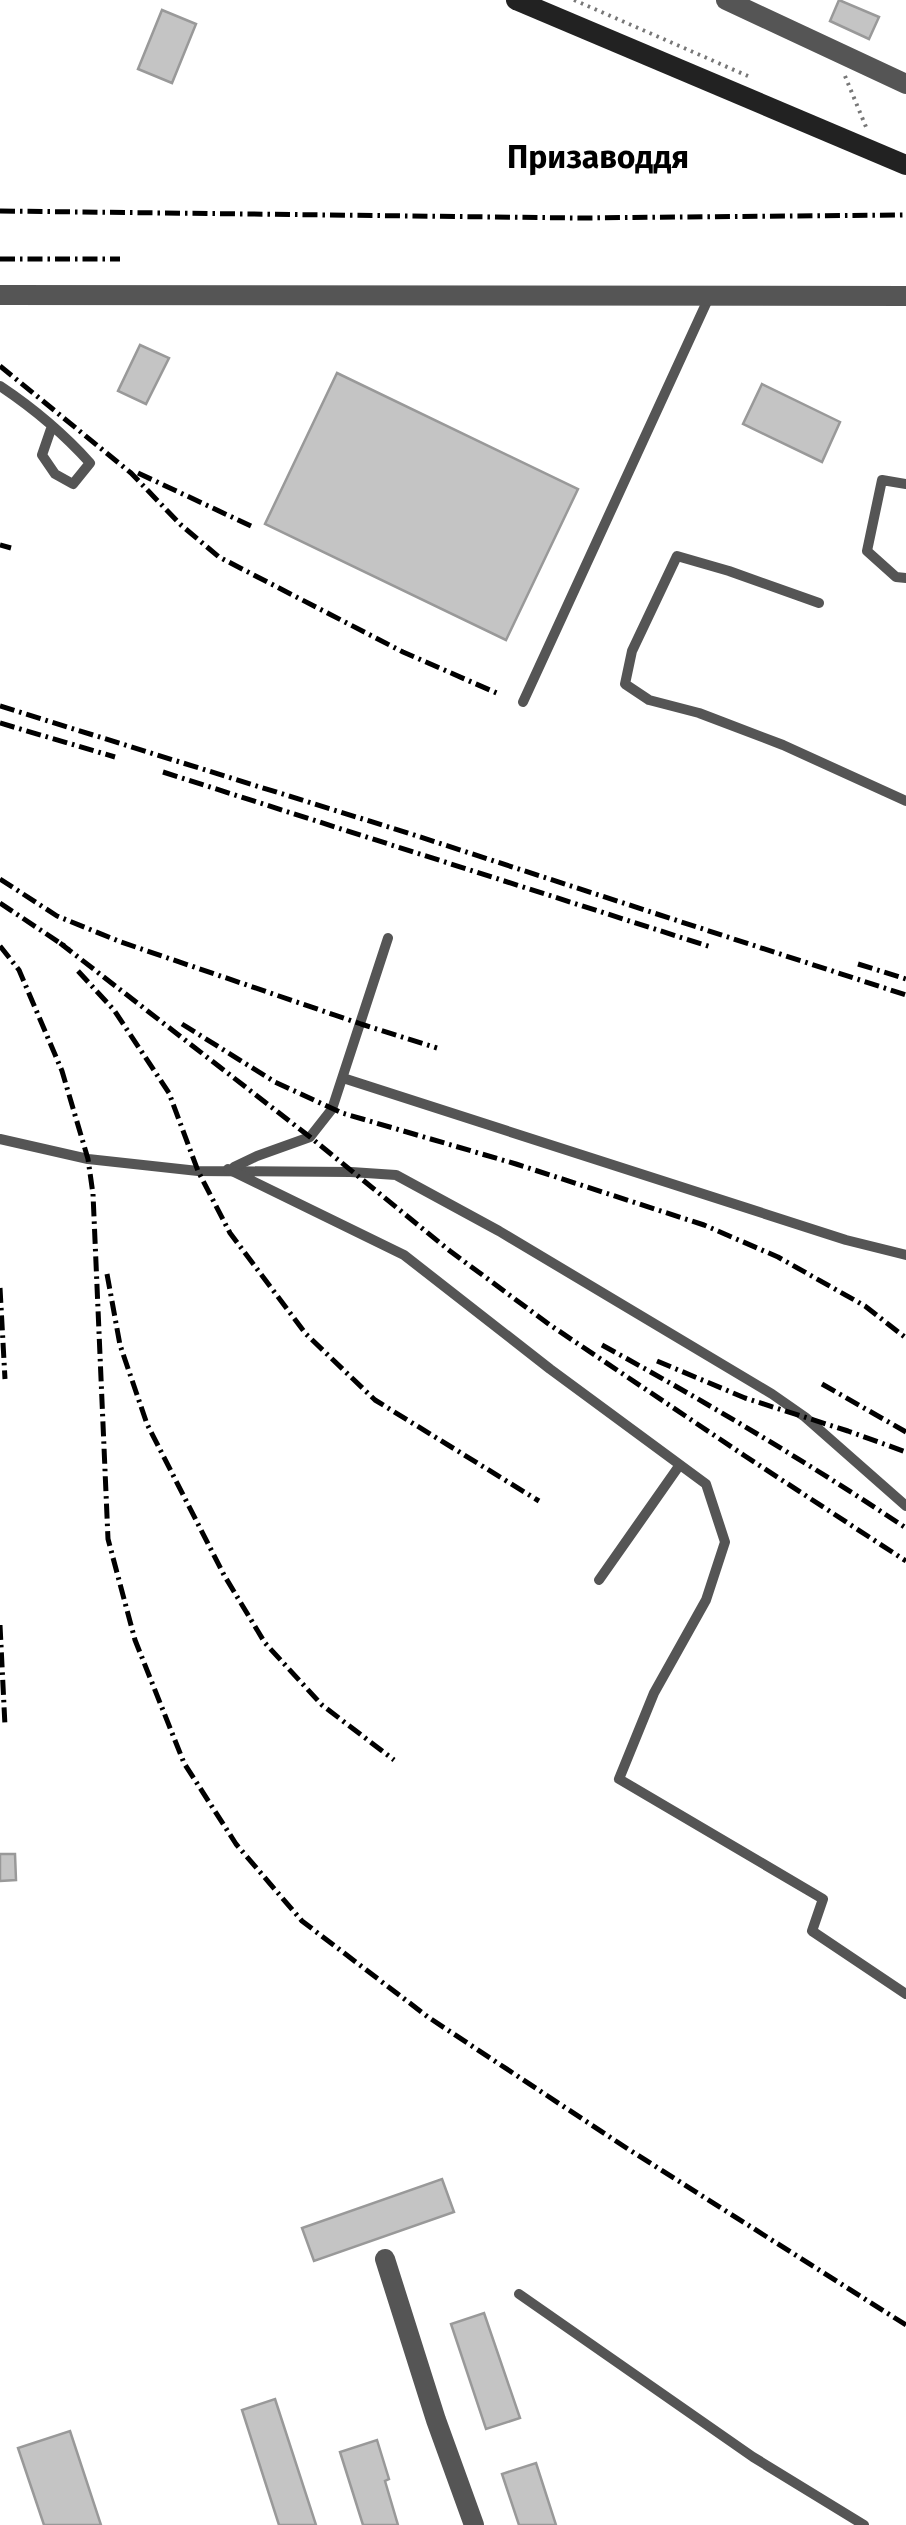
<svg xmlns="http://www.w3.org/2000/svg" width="906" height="2525" viewBox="0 0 906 2525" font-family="'Fira Sans',sans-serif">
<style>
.building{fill:#c4c4c4;stroke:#999;stroke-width:2.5}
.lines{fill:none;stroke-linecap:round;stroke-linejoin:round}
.path{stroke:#777;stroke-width:4;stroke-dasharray:2.5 5;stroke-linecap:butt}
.lane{stroke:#555;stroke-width:10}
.street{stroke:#555;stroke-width:20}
.secondary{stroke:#222;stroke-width:20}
.rail{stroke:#000;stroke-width:5;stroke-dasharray:15 5 2.5 5;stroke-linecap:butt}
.labels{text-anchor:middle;stroke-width:8;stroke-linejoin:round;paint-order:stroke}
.quarter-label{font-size:32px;font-weight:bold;fill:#000;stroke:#fff}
</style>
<rect width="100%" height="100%" fill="#fff"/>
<g class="building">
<polygon points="839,0 879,17 869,39 830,21"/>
<polygon points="162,10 196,24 172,83 138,69"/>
<polygon points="140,345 169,358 146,404 118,391"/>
<polygon points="337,373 578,489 506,640 265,524"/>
<polygon points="762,384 840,422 822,462 743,424"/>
<polygon points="0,1854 15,1854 16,1880 0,1881"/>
<polygon points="442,2179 454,2212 314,2261 302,2228"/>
<polygon points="484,2313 520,2418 486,2429 451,2324"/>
<polygon points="275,2399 316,2525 279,2525 242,2410"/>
<polygon points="70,2431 101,2525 44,2525 18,2448"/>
<polygon points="377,2440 389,2479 385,2481 398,2525 363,2525 340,2452"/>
<polygon points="536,2463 556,2525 519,2525 502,2474"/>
</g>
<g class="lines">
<g class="path">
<polyline points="574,0 748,76"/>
<polyline points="845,76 866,127"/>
</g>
<g class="lane">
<path d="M0 386C33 408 63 433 90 463L73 484 55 474 42 455 52 426"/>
<polyline points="906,484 882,480 867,551 896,577 906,578"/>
<polyline points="819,603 729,571 677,556 632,651 625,684 649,700 699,713 783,745 906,801"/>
<polyline points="523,702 710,295"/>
<polyline points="343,1078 846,1240 906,1255"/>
<polyline points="0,1139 88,1159 198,1171 351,1172 396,1175 499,1231 772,1394 805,1417 906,1506"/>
<polyline points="234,1167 257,1156 310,1137 332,1109 388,938"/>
<polyline points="228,1169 404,1255 550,1369 706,1484 725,1542 706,1600 654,1693 619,1779 823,1899 812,1931 906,1994"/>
<polyline points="599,1580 679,1466"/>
<polyline points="519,2294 753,2457 864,2525"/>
</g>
<g class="street">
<polyline points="726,0 906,84"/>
<polyline points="0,295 906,296"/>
<polyline points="385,2259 436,2420 474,2525"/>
</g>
<polyline class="secondary" points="516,0 906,165"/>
<g class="rail">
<polyline points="0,211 579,218 906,215"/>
<polyline points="0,259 120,259"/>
<polyline points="0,366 131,473 181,525 219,557 403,652 499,694"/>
<polyline points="138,473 251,526"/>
<polyline points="0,545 11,548"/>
<polyline points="0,706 411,834 906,995"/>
<polyline points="0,723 115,757"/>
<polyline points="163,772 711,947"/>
<polyline points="0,879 57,916 121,942 361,1024 437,1048"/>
<polyline points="0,903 69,949"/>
<polyline points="60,943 310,1137 450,1251 550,1325 745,1456 906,1561"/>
<polyline points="0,946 19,970 62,1071 88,1159 93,1194 108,1539 135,1640 184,1763 236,1844 302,1921 428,2017 628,2149 906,2325"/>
<polyline points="858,964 906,979"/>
<polyline points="78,971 114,1010 169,1093 198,1171 230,1233 306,1334 375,1400 539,1501"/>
<polyline points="182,1024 275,1082 342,1113 516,1164 704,1225 778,1257 865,1306 906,1338"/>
<polyline points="107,1274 120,1345 147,1424 224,1575 265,1643 322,1705 394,1760"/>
<polyline points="0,1288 5,1379"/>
<path d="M602 1345C706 1402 807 1462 906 1528"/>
<polyline points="657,1361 745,1398 848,1431 906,1452"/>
<polyline points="822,1384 906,1432"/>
<polyline points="0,1625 5,1726"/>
</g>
</g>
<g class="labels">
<g class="quarter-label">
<text x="598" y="168">Призаводдя</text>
</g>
</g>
</svg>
